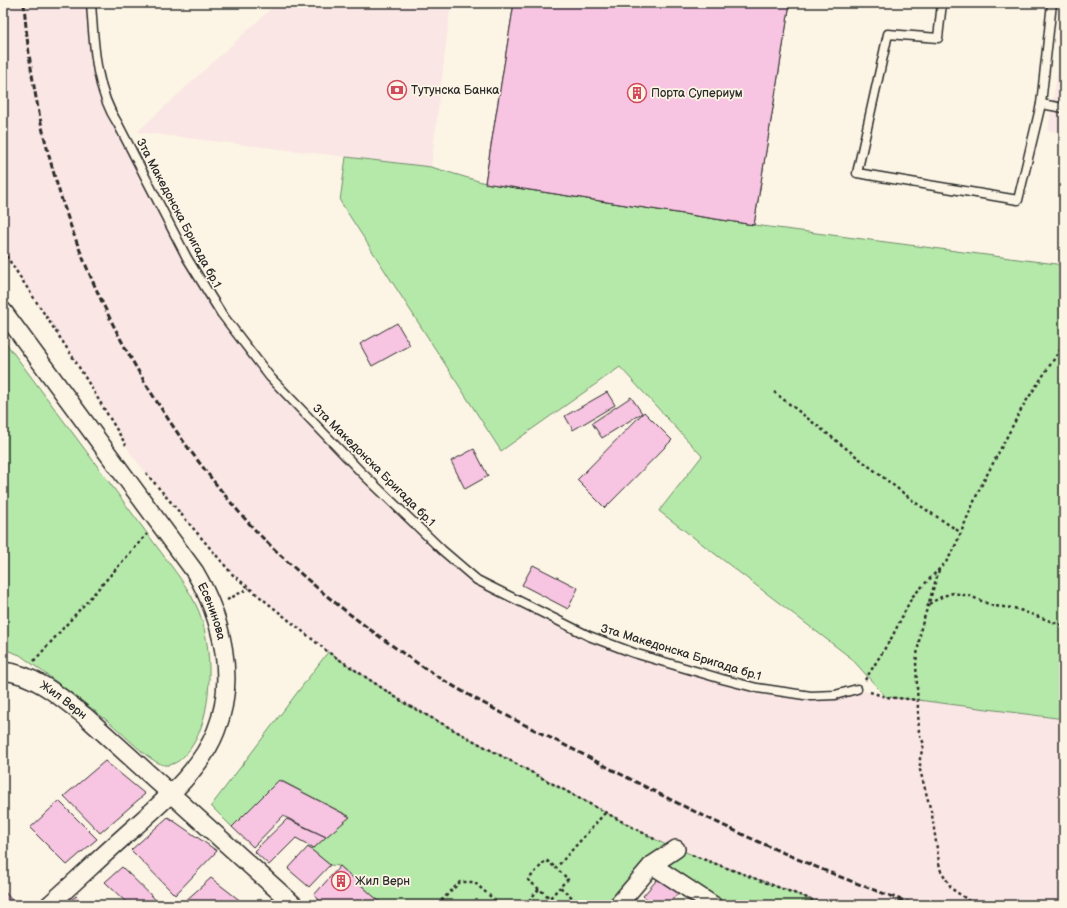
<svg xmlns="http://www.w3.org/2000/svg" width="1067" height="908" viewBox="0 0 1067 908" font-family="'Balsamiq Sans',sans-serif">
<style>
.built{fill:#fae6e4}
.green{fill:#b5e9a9;stroke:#708a6a}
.building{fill:#f7c4e2;stroke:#2b2b2b}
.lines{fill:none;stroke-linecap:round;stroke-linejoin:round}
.service-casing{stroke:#2b2b2b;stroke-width:11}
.minor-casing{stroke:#2b2b2b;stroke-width:20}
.path{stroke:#2b2b2b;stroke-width:2.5;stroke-dasharray:3 3;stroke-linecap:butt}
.service{stroke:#fcf5e5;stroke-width:8}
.minor{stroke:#fcf5e5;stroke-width:17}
.rail{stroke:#2b2b2b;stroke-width:3;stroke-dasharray:6 3;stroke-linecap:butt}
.labels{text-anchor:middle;stroke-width:3.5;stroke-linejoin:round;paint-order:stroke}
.poi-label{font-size:12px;fill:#2b2b2b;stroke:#fcf5e5;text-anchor:start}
.street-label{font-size:12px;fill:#2b2b2b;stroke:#fcf5e5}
</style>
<rect width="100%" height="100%" fill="#fcf5e5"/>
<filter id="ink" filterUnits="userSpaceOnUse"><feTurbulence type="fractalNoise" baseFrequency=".025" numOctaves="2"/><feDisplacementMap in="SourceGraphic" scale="8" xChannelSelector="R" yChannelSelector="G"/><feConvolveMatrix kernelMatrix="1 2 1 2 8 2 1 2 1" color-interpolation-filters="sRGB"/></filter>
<g filter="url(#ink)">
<g class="built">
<polygon points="3,3 91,3 103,95 187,258 270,377 360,471 477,580 589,636 722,679 812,696 857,689 886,697 918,700 1064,719 1064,905 826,905 664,844 581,801 406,704 328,652 233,575 133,457 74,359 3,252"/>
<polygon points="273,3 451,3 431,167 137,132 272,8"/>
<polygon points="1064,30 1064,133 1048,131"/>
</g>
<g class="green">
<polygon points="346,157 431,167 485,183 754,225 1064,265 1064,719 918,700 886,697 851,658 659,511 702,456 620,367 501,451 340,201"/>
<path d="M3 339 172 567C186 586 199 605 204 628 213 664 212 727 185 755 180 761 172 766 164 765 149 762 122 732 109 722 80 699 50 677 20 655L9 651 3 652Z"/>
<polygon points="328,652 406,704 664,844 826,905 713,905 652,865 618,905 383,905 340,866 330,865 308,847 314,848 349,816 280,780 232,827 211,806"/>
</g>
<g class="building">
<polygon points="514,3 790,3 754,225 485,183"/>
<polygon points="514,3 790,3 754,225 485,183"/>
<polygon points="397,323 410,345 372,366 360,344"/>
<polygon points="607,392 615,405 573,430 565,416"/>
<polygon points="631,397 642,413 602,438 592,423"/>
<polygon points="644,412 672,440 605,508 577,480"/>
<polygon points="474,449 488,476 465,489 451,461"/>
<polygon points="533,565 578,588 568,609 522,585"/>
<polygon points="105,761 145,794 100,833 64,796"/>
<polygon points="279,780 350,817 326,837 283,816 253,847 232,827"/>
<polygon points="59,801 97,839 67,865 30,828"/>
<polygon points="168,817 217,851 175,895 131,850"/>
<polygon points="287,819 326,837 314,848 296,838 269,865 254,851"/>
<polygon points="308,847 330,865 309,887 288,869"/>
<polygon points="340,866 383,905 325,905 314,895"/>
<polygon points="122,867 161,905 129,905 105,882"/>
<polygon points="661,875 681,890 667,905 654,905 643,896"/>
<polygon points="211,878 242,902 238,905 187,905 184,902"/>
<polygon points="3,890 16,905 3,905"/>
<polygon points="76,896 85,905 65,905"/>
</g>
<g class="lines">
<g class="service-casing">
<g id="service">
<path d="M91 3C94 44 95 89 118 124L187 258 221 313 270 377 360 471 442 550 477 580 589 636 634 653 722 679 757 688 811 696 835 695 857 689"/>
<polyline points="942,3 938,38 888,34 857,173 1018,200 1041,104 1052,3"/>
<polyline points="1041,104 1064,108"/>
</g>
</g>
<g class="minor-casing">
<g id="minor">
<path id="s1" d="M3 311 195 572C222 618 237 679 216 731 200 772 161 803 129 832 102 856 76 881 49 905"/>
<path id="s2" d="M3 671C35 674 62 698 86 717L294 905"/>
<polyline points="652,865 713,905"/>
<polyline points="618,905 652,865 676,849"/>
</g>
</g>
<g class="path">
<polyline points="3,251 74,359 126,445"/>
<polyline points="774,392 916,503 960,532"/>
<polyline points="146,473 233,575 328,652 406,704 656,840"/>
<polyline points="939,570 921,628 916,662 919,733 924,744 920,758 920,770 932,815 940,869 952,889 968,900 962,905"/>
<polyline points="227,600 249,588"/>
<polyline points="929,604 943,596 953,593 970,596 993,606 1014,608 1064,626"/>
<polyline points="34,661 147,534"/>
<polyline points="865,680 892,637 912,597 946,562 953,551 979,490 1023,406 1064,344"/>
<polyline points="870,692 886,697 918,700"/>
<polyline points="692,855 826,905"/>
<polyline points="539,889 528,880 546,860 556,868"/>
<polyline points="437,905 460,882 474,882 500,905"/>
<polyline points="525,905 539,889 550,898 560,887"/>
<polyline points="581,905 560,887 568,879 556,868 605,813"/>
</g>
<use href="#service" class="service"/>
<use href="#minor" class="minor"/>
<path class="rail" d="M24 3C35 165 94 318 189 449 211 478 233 507 258 533 304 580 356 621 410 658 465 697 528 726 588 757 694 813 802 866 916 905"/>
</g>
</g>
<defs>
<g id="bank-ring" transform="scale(1)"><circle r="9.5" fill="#fcf5e5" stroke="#d1495b" stroke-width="1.5"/><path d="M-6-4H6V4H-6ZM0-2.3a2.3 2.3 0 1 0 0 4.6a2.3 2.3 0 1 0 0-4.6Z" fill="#d1495b"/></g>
<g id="building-ring" transform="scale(1)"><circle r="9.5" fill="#fcf5e5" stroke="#d1495b" stroke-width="1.5"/><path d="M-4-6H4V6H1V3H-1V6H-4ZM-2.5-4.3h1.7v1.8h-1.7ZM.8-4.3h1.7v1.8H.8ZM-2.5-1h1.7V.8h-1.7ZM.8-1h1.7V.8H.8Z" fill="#d1495b"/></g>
</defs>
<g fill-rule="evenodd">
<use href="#bank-ring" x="397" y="90"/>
<use href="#building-ring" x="637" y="93"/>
<use href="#building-ring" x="341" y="881"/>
</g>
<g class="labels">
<g class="poi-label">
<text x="411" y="94">Тутунска Банка</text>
<text x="651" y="97">Порта Супериум</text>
<text x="355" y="885">Жил Верн</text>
</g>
<g class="street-label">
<text transform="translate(179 213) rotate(62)" y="4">3та Македонска Бригада бр.1</text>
<text transform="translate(374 465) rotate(45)" y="4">3та Македонска Бригада бр.1</text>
<text dy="4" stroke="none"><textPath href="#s1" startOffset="367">Есенинова</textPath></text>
<text transform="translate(681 652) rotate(17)" y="4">3та Македонска Бригада бр.1</text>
<text dy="4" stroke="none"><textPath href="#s2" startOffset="68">Жил Верн</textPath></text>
</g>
</g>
<rect width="1067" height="908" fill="none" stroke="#fcf5e5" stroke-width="16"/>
<rect x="8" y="8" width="1051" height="892" fill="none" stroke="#2b2b2b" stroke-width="1.5" filter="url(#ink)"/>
</svg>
